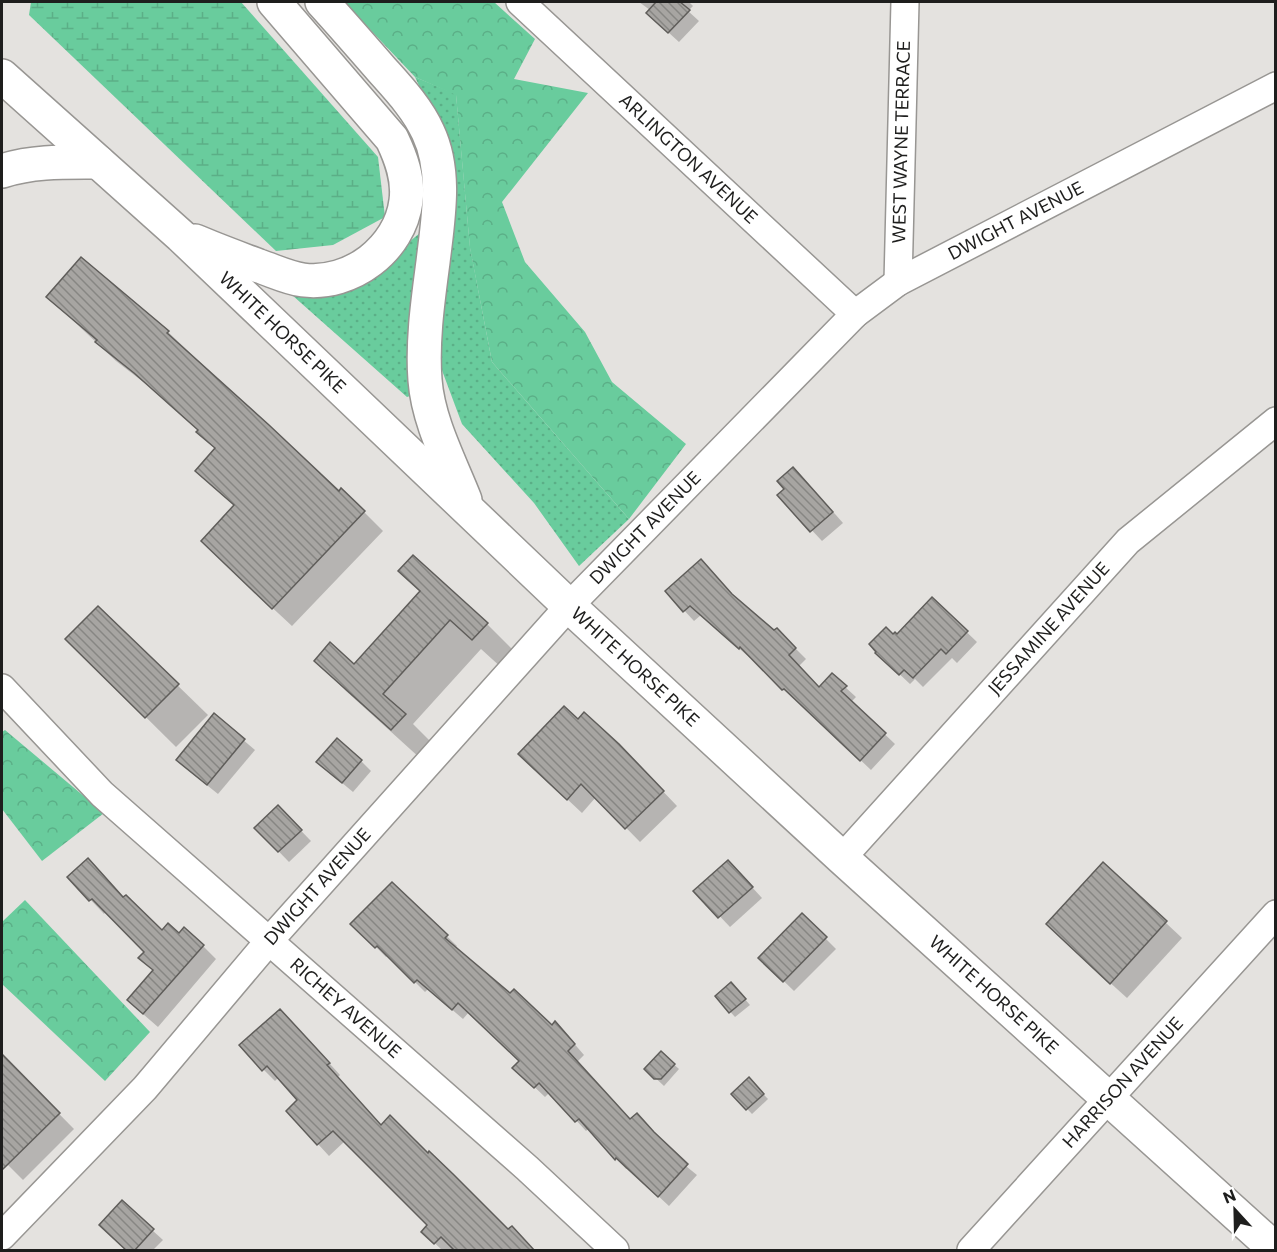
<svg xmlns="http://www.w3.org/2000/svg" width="1277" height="1252" viewBox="0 0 1277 1252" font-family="Commissioner,sans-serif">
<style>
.grass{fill:url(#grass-dots)}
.forest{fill:url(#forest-crowns)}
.wetland{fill:url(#wetland-marsh)}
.shadow{fill:#0003}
.building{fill:url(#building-back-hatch);stroke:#5f5d5a;stroke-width:1.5}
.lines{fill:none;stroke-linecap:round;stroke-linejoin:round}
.street-casing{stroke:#989693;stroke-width:30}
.highway-casing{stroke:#989693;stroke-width:36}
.street{stroke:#fff;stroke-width:27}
.highway{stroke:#fff;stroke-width:33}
.labels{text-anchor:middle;stroke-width:4.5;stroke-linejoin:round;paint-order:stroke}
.street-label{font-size:18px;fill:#1e1e1d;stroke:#fff}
</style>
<defs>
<pattern id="grass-dots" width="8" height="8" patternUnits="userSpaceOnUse" patternTransform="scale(1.5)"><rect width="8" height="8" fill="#69cc9d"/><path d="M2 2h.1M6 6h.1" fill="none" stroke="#5baf87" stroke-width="1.8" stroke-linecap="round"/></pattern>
<pattern id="forest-crowns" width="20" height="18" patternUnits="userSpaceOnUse" patternTransform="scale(1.5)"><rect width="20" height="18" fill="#69cc9d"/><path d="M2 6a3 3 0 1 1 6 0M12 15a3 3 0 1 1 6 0" fill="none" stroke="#5baf87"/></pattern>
<pattern id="wetland-marsh" width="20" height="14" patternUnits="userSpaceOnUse" patternTransform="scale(1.5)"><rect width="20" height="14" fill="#69cc9d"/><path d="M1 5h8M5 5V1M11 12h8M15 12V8" fill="none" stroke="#5baf87"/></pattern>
<pattern id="building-back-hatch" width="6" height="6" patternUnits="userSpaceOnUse" patternTransform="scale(1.5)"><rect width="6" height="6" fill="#a7a5a2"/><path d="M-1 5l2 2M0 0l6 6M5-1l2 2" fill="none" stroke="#878683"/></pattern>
</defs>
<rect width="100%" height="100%" fill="#e4e2df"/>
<g class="grass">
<polygon points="415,77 456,94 470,247 492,362 629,519 579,566 534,503 462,424 440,365 447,250 448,147"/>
<polygon points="421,232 413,395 407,397 292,295 296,291 396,253"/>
</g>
<g class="forest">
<polygon points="344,2 494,2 535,39 514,79 588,93 502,202 525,262 585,332 612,382 686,444 629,519 492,362 470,248 456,95 415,77"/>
<polygon points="5,730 104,813 42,861 2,809 2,732"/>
<polygon points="25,900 150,1032 105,1081 2,984 2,922"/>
</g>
<polygon class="wetland" points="31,2 241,2 378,157 385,217 333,245 276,251 29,15"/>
<g class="shadow">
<polygon points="639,2 689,2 693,6 688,11 699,21 679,42 658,23 650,10"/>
<polygon points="48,297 168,332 339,493 364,512 383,531 292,626 221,560 235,506 216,489 216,450 199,431 155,391 116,361"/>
<polygon points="804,479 843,523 822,541 779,495"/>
<polygon points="400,571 487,624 517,654 503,669 481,649 413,724 434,745 421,759 346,691 316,661 354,666 421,592"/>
<polygon points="667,592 737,600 774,632 777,630 806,659 798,667 820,689 832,675 856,697 851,702 895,744 871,770 795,698 794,699 751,656 750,658 701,615 694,621"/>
<polygon points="932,599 977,642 957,663 952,658 923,687 915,679 910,684 877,653"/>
<polygon points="98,608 208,715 176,747 67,639"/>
<polygon points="215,716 255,750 218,794 188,770"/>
<polygon points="578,721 633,760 677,806 640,842 596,797 582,813 534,768"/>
<polygon points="361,761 371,771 353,792 329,772"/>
<polygon points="278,807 311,841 289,862 256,828"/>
<polygon points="1103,864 1182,938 1127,998 1063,940"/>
<polygon points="738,872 762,898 730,927 696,891"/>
<polygon points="69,877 124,899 162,933 179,935 203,946 216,959 158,1027 143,1014 154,971 140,958 146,951 106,911 104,914"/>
<polygon points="392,884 457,946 455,948 510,995 552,1027 565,1033 584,1055 577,1062 630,1121 697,1175 669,1206 628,1168 626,1169 589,1128 586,1131 550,1092 545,1097 525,1078 520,1061 469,1012 463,1019 428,989 425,992 388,955 386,957 353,924"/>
<polygon points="802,915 836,949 794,991 760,958"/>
<polygon points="736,989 750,1005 735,1017 717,997"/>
<polygon points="292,1022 340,1075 337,1078 381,1126 534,1250 442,1250 423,1232 429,1225 345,1141 329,1156 318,1144 300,1100 279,1077 275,1081 263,1069"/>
<polygon points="661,1053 679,1069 664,1086 646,1069"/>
<polygon points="2,1056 74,1129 23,1180 2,1159"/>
<polygon points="749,1079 768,1099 752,1114 733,1094"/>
<polygon points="152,1230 163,1240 153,1250 128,1250"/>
</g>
<g class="building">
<polygon points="656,2 680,2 690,10 668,33 646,13"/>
<polygon points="81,257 169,331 167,333 269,425 339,491 341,488 365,511 272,609 201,541 234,505 195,471 215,448 196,432 198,430 134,373 95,342 97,340 46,297"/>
<polygon points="793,467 833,512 810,532 777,495 784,489 777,481"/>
<polygon points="413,555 488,623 472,640 450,620 383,694 406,714 391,730 314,661 330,642 354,664 420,591 398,571"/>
<polygon points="701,559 732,594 774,630 777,628 796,648 789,655 819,687 832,673 847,686 841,691 886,733 860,761 784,689 782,690 740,647 739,649 690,606 683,612 665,591"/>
<polygon points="932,597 968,631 946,654 941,649 913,678 904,670 899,675 875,653 876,652 869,644 886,627 893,634 895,632 897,634"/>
<polygon points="98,606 179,684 145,718 65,639"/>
<polygon points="564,706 578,719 584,712 619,744 664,791 625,829 581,784 567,800 518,754"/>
<polygon points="214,713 245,739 207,785 176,760"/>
<polygon points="337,738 362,760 342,783 316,762"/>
<polygon points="278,805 302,830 278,852 254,828"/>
<polygon points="88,858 123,897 126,895 162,930 168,923 179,933 184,927 204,945 143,1014 127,1000 153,970 138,958 144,952 92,899 89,901 67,877"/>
<polygon points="728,860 753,887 718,918 693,891"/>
<polygon points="1103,862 1167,921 1110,984 1046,924"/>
<polygon points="392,882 448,935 445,938 510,993 514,989 552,1025 555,1021 575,1044 568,1051 630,1119 637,1113 654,1132 688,1164 658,1197 616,1158 615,1160 579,1119 575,1122 539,1083 534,1088 512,1068 519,1061 458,1003 452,1010 417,980 414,983 377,946 375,948 350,924"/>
<polygon points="802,913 827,937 783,982 758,958"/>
<polygon points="731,982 746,999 729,1013 715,996"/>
<polygon points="280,1009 330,1063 327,1065 381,1125 390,1115 428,1153 429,1151 453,1174 508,1229 512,1226 535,1251 455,1251 441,1237 434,1244 421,1232 427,1225 333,1131 317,1145 286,1111 297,1100 267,1066 262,1071 239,1045"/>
<polygon points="661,1051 675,1064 661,1079 654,1079 644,1069"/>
<polygon points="2,1054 60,1113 2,1170"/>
<polygon points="749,1077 764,1094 746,1110 731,1094"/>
<polygon points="122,1200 154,1229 134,1251 127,1251 99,1225"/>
</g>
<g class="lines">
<g class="street-casing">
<g id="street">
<path id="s1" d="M520 2 855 314"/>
<path id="s2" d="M898 282 905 2"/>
<path id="s3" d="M2 688 102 794 527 1168 615 1250"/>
<path id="s4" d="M842 858 1128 541 1276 421"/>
<path id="s5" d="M2 1236 145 1088 269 941 569 606 855 314 898 282 1276 86"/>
<path id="s6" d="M971 1250 1276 914"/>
</g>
</g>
<g class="highway-casing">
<g id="highway">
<path d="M322 2C342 24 362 47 382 70 399 89 417 108 428 132 447 172 438 219 433 262 428 300 422 341 425 380 428 421 450 462 465 500"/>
<path id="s7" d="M2 76 181 236 569 606 842 858 1276 1250"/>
<path d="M2 171C33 161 65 162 98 162"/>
<path d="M195 241C216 250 238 258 259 266 274 271 288 278 303 280 351 286 400 249 406 201 409 179 401 158 392 139L274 2"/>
</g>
</g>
<use href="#street" class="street"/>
<use href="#highway" class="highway"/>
</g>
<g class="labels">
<g class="street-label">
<text dy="6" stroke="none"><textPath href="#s2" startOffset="140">WEST WAYNE TERRACE</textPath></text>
<text dy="6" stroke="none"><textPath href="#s1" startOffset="230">ARLINGTON AVENUE</textPath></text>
<text dy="6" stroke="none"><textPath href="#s5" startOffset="1443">DWIGHT AVENUE</textPath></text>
<text dy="6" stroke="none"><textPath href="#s7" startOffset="380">WHITE HORSE PIKE</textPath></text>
<text dy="6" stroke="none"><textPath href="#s5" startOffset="957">DWIGHT AVENUE</textPath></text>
<text dy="6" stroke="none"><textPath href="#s4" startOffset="309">JESSAMINE AVENUE</textPath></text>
<text dy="6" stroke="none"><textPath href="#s7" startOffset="866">WHITE HORSE PIKE</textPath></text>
<text dy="6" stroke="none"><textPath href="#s5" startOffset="471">DWIGHT AVENUE</textPath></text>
<text dy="6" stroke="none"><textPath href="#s7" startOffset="1352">WHITE HORSE PIKE</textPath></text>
<text dy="6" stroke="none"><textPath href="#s3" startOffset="470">RICHEY AVENUE</textPath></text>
<text dy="6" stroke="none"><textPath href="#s6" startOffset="226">HARRISON AVENUE</textPath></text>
</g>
</g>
<rect width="1277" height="1252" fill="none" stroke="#1e1e1d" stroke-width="6"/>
<g transform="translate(1235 1210) rotate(338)" stroke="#ffffff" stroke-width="4.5" paint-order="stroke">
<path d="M0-4.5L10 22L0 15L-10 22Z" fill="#1e1e1d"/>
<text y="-9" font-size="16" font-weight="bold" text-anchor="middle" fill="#1e1e1d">N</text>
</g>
</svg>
